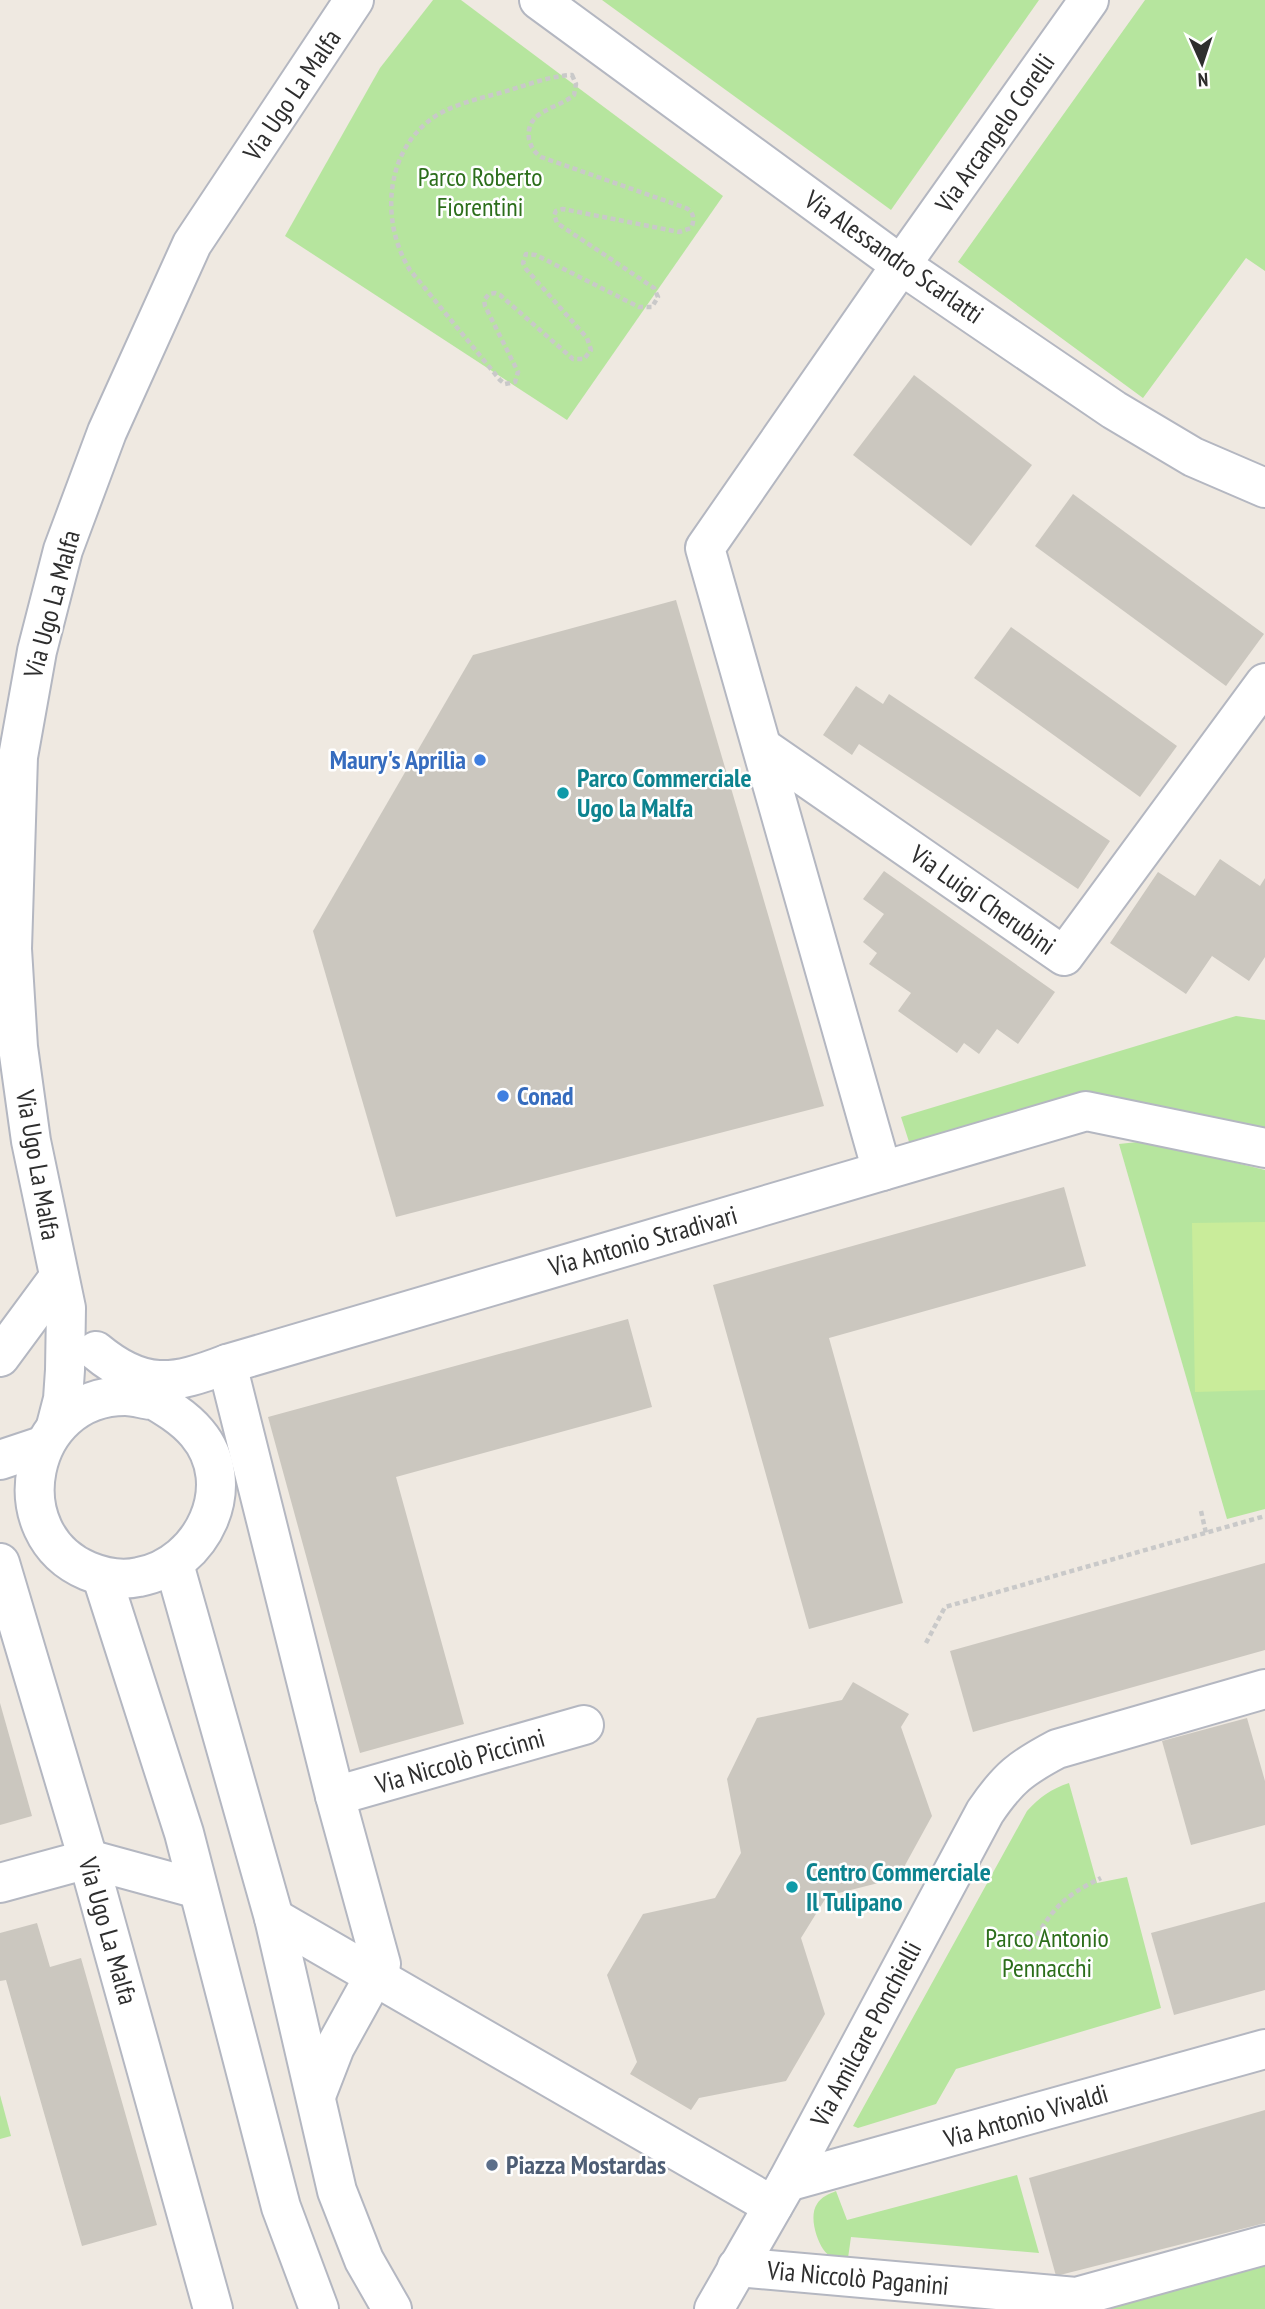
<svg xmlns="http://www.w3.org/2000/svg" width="1265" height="2309" viewBox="0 0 1265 2309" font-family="'PT Sans Narrow',sans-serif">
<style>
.green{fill:#b6e59e}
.pitch{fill:#c9ec9a}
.building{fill:#cbc7bf}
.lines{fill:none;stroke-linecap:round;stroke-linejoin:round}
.minor-casing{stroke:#b4b7c1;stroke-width:42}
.path{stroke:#c9c9c9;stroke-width:4.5;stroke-dasharray:5 3.5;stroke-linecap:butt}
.minor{stroke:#fff;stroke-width:38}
.shop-dot{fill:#3f7fe0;stroke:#fff;stroke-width:2.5}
.culture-dot{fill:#0f9aa8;stroke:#fff;stroke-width:2.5}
.service-dot{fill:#5c6f8a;stroke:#fff;stroke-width:2.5}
.labels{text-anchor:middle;stroke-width:5;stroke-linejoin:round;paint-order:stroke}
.street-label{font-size:26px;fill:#2e2e2e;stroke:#fff}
.park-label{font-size:26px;fill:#2c6e1b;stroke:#fff}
.shop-label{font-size:26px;font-weight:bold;fill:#366cbe;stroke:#fff;text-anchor:end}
.culture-label{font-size:26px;font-weight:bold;fill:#0d838f;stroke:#fff;text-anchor:start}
.service-label{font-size:26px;font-weight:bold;fill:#4e5e75;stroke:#fff;text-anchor:start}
</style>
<rect width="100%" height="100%" fill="#efe9e1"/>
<g class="green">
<polygon points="433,0 461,0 723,196 567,420 285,236 380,68"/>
<polygon points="602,0 1039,0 891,210"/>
<polygon points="1145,0 1265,0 1265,271 1246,258 1143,398 958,262"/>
<polygon points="1236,1016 1265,1020 1265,1135 1098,1093 911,1148 901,1117"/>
<polygon points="1147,1141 1265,1170 1265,1509 1227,1519 1119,1144"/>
<path d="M1069 1783 1097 1883 1127 1877 1161 2008 956 2069 936 2104 858 2128 853 2126 1027 1811C1040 1797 1051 1789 1069 1783Z"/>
<polygon points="0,2095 11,2136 0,2139"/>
<path d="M1017 2175 1039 2253 851 2237 847 2265C838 2261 828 2257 823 2249 816 2238 809 2216 817 2204 821 2197 829 2194 836 2191L847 2220Z"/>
<polygon points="1265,2261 1265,2309 1089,2309"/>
</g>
<polygon class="pitch" points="1265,1222 1265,1390 1195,1392 1192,1223"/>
<g class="building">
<polygon points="914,375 1032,465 971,546 853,455"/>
<polygon points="1073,494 1264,634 1226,686 1035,546"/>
<polygon points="676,600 824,1106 396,1217 313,931 473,655"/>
<polygon points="1011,627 1177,746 1140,797 974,678"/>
<polygon points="856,686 883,704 889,694 1110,841 1078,889 859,744 852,755 823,735"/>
<polygon points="1220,859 1260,886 1265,878 1265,957 1249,981 1212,956 1186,994 1110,943 1158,872 1195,896"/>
<polygon points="884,871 1055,992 1018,1044 997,1029 979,1054 964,1043 957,1053 898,1011 911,993 869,964 877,953 863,942 884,914 863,899"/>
<polygon points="1064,1187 1086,1266 829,1338 903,1603 809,1629 713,1285"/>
<polygon points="628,1319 652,1407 396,1477 464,1724 360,1753 268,1417"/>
<polygon points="1265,1563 1265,1650 973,1732 950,1651"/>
<polygon points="853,1682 909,1714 901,1727 932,1816 898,1878 827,1896 801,1938 825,2014 786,2081 699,2098 691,2110 630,2074 637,2062 607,1975 643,1914 715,1898 741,1853 727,1779 757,1718 842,1700"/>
<polygon points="0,1703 32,1816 0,1825"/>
<polygon points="1247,1718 1265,1781 1265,1825 1191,1845 1162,1741"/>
<polygon points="1265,1902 1265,1990 1174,2015 1151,1933"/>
<polygon points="37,1923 50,1967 81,1958 157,2225 82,2246 6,1980 0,1981 0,1933"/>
<polygon points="1265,2110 1265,2223 1056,2276 1029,2178"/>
</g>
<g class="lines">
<g class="minor-casing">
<g id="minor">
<polyline points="539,0 901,265 1114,410 1193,457 1265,488"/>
<polyline points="762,747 1064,956 1265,683"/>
<polyline points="882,1171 705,548 901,265 1089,0"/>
<path d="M96 1351C143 1390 173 1385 227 1364L1086 1111 1265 1148"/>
<polyline points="0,1357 59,1277"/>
<polyline points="227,1364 335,1796 381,1964 335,2047 316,2096"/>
<path d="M123 1381C147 1397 179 1411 197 1433 241 1485 203 1565 139 1577 121 1581 105 1578 88 1571 0 1534 27 1396 125 1396 133 1396 143 1399 151 1400"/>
<polyline points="56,1426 63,1399 65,1370 66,1308 31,1141 18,1047 12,949 18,757 37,651 63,550 107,432 192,244 354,0"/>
<polyline points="0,1460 42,1446"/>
<polyline points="0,1563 88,1859 213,2309"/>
<polyline points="174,1564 274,1918 337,2191 364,2260 392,2309"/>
<polyline points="102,1577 184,1833 281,2207 319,2309"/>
<polyline points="335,1796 584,1725"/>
<polyline points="0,1883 88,1859 198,1889"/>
<polyline points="274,1918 773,2206"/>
<polyline points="787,2182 1265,2049"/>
<polyline points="737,2267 1076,2297 1265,2245"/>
<path d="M714 2309 787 2182 985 1812C1008 1778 1021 1768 1057 1749L1265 1689"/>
</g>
</g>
<g class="path">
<path d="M572 75 576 84 574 95C558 109 525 110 529 139 531 147 534 152 541 157L686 208C694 212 695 220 691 228L679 232 563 209 556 211 554 215 557 223 654 288 658 297 652 307H639L536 255 526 254 523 263 526 269 587 338 591 350 584 359H573L500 295 495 293 489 294 484 300 485 306 518 372 515 382 505 384 500 380 410 270C381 224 384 155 430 120 452 103 484 98 510 90 530 84 550 76 572 75Z"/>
<polyline points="1201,1511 1206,1533"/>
<polyline points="926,1643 945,1607 1265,1516"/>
<path d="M1028 1950C1052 1911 1058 1899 1101 1878"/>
</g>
<use href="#minor" class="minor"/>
</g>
<g class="shop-dot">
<circle cx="480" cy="760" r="7"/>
<circle cx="503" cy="1096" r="7"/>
</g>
<g class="culture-dot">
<circle cx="563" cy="793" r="7"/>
<circle cx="792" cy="1887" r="7"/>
</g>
<circle class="service-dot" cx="492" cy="2165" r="7"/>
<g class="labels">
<g class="street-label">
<text transform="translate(292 95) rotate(-56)" y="9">Via Ugo La Malfa</text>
<text transform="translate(995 133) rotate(-55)" y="9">Via Arcangelo Corelli</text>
<text transform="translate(894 257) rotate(35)" y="9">Via Alessandro Scarlatti</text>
<text transform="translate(52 604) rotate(-75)" y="9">Via Ugo La Malfa</text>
<text transform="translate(983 900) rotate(35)" y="9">Via Luigi Cherubini</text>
<text transform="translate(38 1165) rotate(80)" y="9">Via Ugo La Malfa</text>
<text transform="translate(643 1241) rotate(-16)" y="9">Via Antonio Stradivari</text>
<text transform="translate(460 1761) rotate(-16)" y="9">Via Niccolò Piccinni</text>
<text transform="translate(108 1931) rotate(74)" y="9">Via Ugo La Malfa</text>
<text transform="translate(866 2034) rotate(-62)" y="9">Via Amilcare Ponchielli</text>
<text transform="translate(1026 2116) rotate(-16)" y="9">Via Antonio Vivaldi</text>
<text transform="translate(858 2278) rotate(5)" y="9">Via Niccolò Paganini</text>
</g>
<g class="park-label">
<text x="480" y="186">Parco Roberto<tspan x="480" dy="30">Fiorentini</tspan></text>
<text x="1047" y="1947">Parco Antonio<tspan x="1047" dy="30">Pennacchi</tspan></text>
</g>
<g class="shop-label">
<text x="466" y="769">Maury's Aprilia</text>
<text x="517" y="1105" text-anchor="start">Conad</text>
</g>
<g class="culture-label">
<text x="577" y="787">Parco Commerciale<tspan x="577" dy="30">Ugo la Malfa</tspan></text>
<text x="806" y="1881">Centro Commerciale<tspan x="806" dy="30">Il Tulipano</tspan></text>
</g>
<g class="service-label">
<text x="506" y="2174">Piazza Mostardas</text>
</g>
</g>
<g transform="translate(1202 63) rotate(177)" stroke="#ffffff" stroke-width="5" paint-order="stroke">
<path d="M0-5L12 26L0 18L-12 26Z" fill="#2e2e2e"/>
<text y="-10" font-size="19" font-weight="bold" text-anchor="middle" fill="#2e2e2e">N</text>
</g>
</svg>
